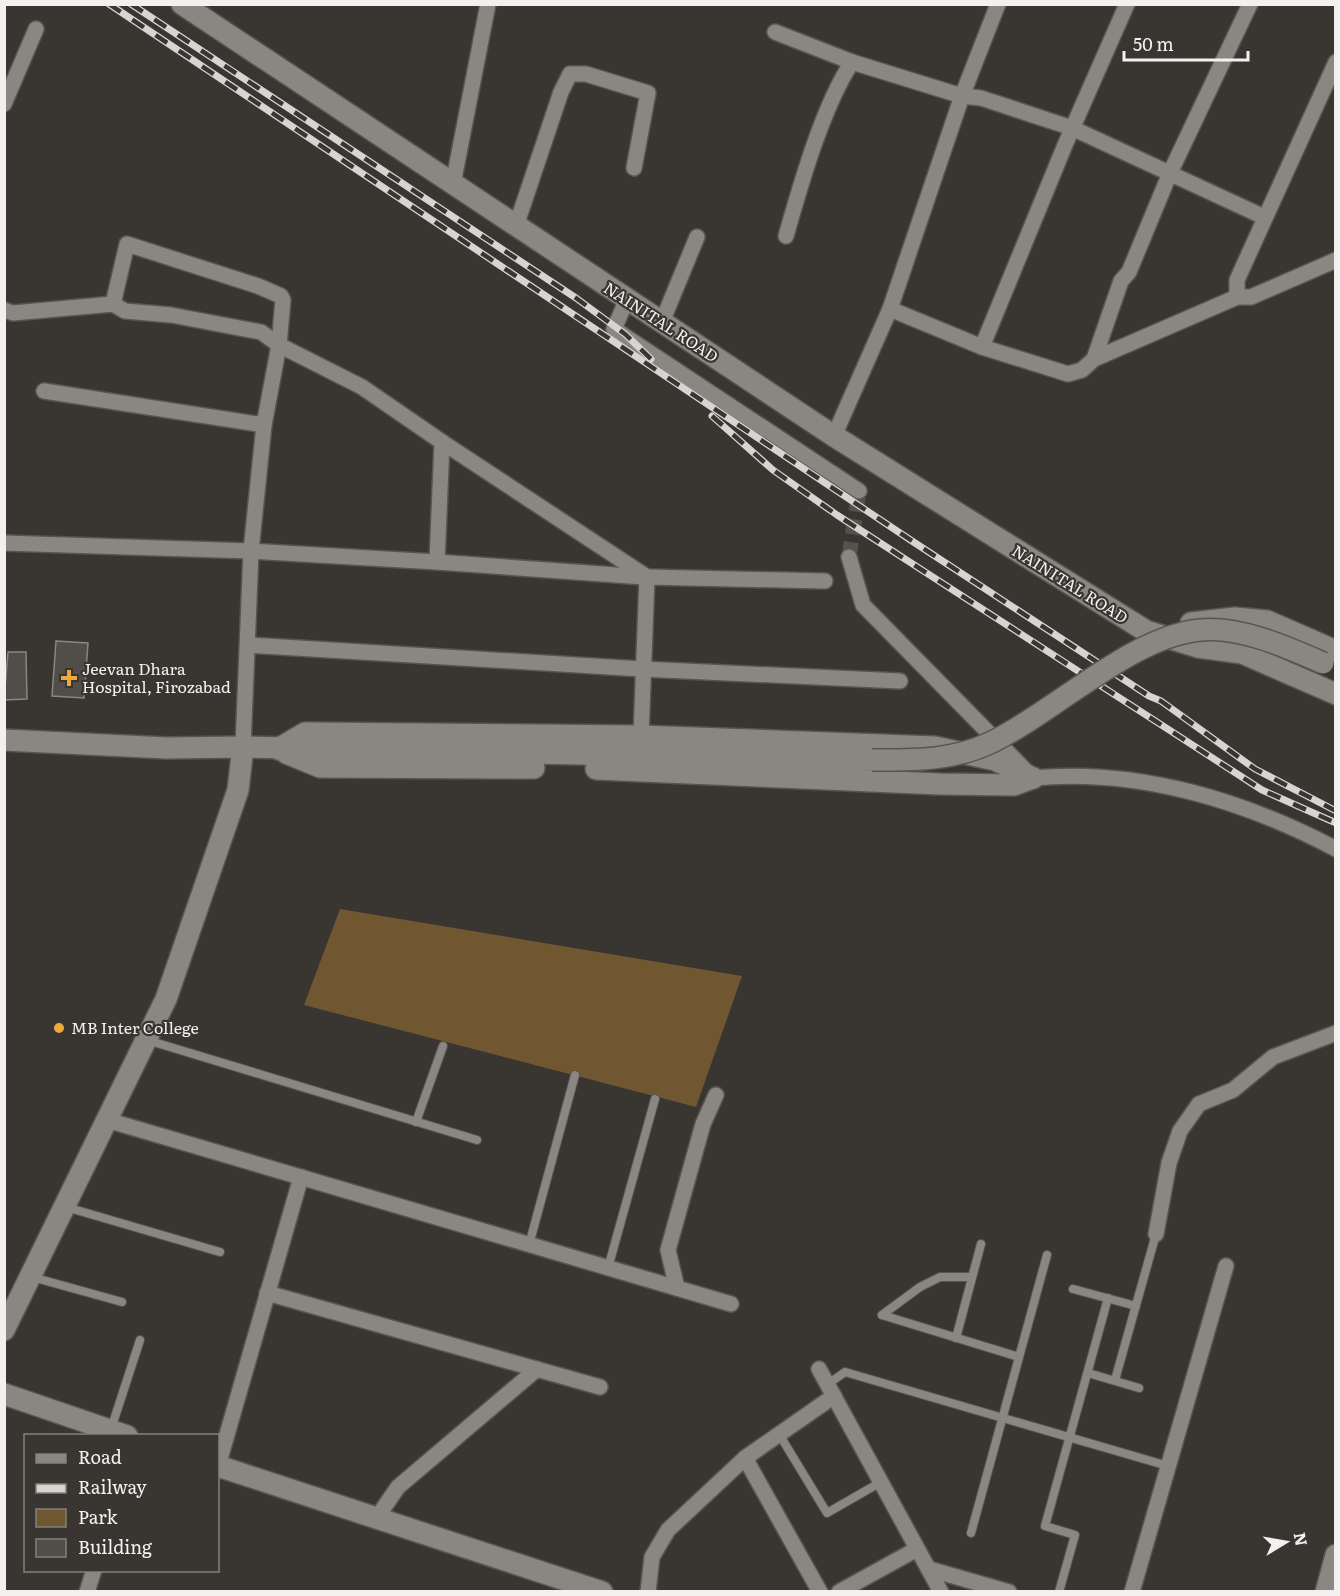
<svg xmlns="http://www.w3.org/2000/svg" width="1340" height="1596" viewBox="0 0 1340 1596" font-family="Literata,serif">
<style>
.green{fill:#715632}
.building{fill:#514e4a;stroke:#8a8682;stroke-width:1.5}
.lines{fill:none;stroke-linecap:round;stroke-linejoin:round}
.street-tunnel{stroke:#55524e;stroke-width:15;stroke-dasharray:15 8;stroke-linecap:butt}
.lane-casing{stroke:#585551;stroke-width:10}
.street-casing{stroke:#585551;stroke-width:18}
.secondary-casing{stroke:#585551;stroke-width:24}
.lane{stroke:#8a8782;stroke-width:8}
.street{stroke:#8a8782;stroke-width:15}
.secondary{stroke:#8a8782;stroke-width:21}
.rail-casing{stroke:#d7d5d3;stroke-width:7}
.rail{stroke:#393632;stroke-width:4.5;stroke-dasharray:14;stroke-linecap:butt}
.secondary-bridge-casing{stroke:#585551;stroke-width:24;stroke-linecap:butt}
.secondary-bridge{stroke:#8a8782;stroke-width:21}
.poi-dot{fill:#eea83c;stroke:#393632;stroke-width:2}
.labels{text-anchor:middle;stroke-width:4.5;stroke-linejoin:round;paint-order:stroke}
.street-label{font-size:16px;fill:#f3f1ef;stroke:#393632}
.poi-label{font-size:16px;fill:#f3f1ef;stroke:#393632;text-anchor:start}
</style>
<rect width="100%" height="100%" fill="#393632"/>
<polygon class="green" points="340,909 742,976 696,1107 304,1005"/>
<g class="building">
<polygon points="56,641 88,643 84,698 52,696"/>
<polygon points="8,652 26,652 27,699 4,700"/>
</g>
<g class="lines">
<polyline class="street-tunnel" points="849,557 859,491"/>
<g class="lane-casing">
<g id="lane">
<polyline points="147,1040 477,1140"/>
<polyline points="416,1122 443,1046"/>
<polyline points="66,1207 220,1252"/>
<polyline points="529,1245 575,1075"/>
<polyline points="608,1268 655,1099"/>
<polyline points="32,1277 122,1302"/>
<polyline points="1073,1289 1136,1306"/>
<polyline points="882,1315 1019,1357"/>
<polyline points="882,1315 920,1287 940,1277 972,1277"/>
<polyline points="956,1338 981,1244"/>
<polyline points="1088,1373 1139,1388"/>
<polyline points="1115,1380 1156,1234"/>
<polyline points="828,1384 845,1372 1168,1466"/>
<polyline points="111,1429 140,1340"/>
<polyline points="779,1434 827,1513 881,1482"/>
<polyline points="971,1533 1047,1255"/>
<polyline points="1059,1592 1075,1535 1045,1526 1108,1298"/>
</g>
</g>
<g class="street-casing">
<g id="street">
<polyline points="775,32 852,62 962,96 981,98 1072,128 1264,217"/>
<polyline points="4,104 36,29"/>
<polyline points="453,184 488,4"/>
<polyline points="516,226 561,92 570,74 586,74 648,93 634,168"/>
<path d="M786 236C801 183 823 106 852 62"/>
<polyline points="1237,297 1237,280 1336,62"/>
<polyline points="627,299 614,329 859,491"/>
<polyline points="113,304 127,244 258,286 281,296 283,300 279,345 264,425 251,551 243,747"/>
<polyline points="890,309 962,96 998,4"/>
<polyline points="4,310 13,313 113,304 125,311 171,315 261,332 279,345 362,387 442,442 437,562 251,551 4,543"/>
<polyline points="662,322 697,237"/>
<polyline points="982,347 1068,374 1082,370 1094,359 1237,297 1251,297 1336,260"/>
<polyline points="1094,359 1121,281 1129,272 1170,173 1250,4"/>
<polyline points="44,391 264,425"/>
<polyline points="834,436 890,309 982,347 1065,145 1127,4"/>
<polyline points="442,442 647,577"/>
<path d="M849 557 863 605 1033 778C1137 768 1243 800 1336 849"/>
<polyline points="437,562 644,577"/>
<polyline points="248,645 642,669 900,681"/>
<polyline points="641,736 647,577 825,581"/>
<polyline points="107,1120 731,1304"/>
<polyline points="1156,1234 1169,1163 1180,1131 1199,1104 1233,1090 1273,1057 1336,1033"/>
<polyline points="677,1288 668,1250 703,1124 716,1095"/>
<polyline points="267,1293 600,1387"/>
<polyline points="819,1369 941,1592"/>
<polyline points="745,1458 820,1592"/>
<polyline points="218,1466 301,1177"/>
<polyline points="376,1519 398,1487 537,1369"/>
<polyline points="929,1569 1009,1592"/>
<polyline points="87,1592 94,1570"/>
<polyline points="648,1592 652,1557 668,1530 745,1458 834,1396"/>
<polyline points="839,1592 917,1549"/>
<polyline points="1132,1592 1226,1266"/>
</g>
</g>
<g class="secondary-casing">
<g id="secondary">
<polyline points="182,4 834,436 1146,631 1198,647 1242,653 1336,694"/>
<polyline points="1191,623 1235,618 1267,621 1336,651"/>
<polyline points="4,740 167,748 243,747 872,760"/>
<polyline points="278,749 305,733 641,736 935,747 995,760 1033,778"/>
<polyline points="286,753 320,767 534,768"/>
<polyline points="596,769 940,784 1014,785 1033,778"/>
<polyline points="4,1330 166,999 238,790 243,747"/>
<polyline points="4,1394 127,1436"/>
<polyline points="218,1466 602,1592"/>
<polyline points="1326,1592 1336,1555"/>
</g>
</g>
<use href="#lane" class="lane"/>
<use href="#street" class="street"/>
<use href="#secondary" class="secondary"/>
<g class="rail-casing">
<g id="rail">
<polyline points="109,4 912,541 1149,696 1161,701 1255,769 1336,811"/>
<polyline points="131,4 576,298 625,334 651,359"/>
<polyline points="712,416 773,470 837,515 1262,790 1336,823"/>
</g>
</g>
<use href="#rail" class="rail"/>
<g class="secondary-bridge-casing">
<path id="secondary-bridge" d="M872 760C913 760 953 761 992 742 1056 711 1130 637 1200 630 1240 626 1287 647 1323 663"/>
</g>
<use href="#secondary-bridge" class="secondary-bridge"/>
</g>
<g class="poi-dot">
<path d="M66 669h6v6h6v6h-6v6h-6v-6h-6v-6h6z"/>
<circle cx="59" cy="1028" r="6"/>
</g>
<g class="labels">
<g class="street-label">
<text transform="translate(661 322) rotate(33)" y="6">NAINITAL ROAD</text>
<text transform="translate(1070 584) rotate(32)" y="6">NAINITAL ROAD</text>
</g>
<g class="poi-label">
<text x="82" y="675">Jeevan Dhara<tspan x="82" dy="18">Hospital, Firozabad</tspan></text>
<text x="71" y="1034">MB Inter College</text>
</g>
</g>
<rect width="1340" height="1596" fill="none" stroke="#f3f1ef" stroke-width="12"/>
<rect x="24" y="1434" width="195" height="138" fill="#393632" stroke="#83817e" stroke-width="1.5"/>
<rect x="36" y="1454" width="30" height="9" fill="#8a8782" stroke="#83817e" stroke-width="1.5"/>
<text x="78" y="1464" font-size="18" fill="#f3f1ef">Road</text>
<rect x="36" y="1484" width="30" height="9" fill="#d7d5d3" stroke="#83817e" stroke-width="1.5"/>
<text x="78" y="1494" font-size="18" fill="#f3f1ef">Railway</text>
<rect x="36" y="1509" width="30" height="18" fill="#715632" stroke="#83817e" stroke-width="1.5"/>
<text x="78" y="1524" font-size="18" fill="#f3f1ef">Park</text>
<rect x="36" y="1539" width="30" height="18" fill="#514e4a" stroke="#83817e" stroke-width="1.5"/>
<text x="78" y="1554" font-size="18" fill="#f3f1ef">Building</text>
<g transform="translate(1286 1542) rotate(79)" stroke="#393632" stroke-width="4.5" paint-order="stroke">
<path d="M0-4.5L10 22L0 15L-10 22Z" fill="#f3f1ef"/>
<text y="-9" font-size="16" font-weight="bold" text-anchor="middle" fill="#f3f1ef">N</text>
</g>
<path d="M1124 51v9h124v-9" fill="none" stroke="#f3f1ef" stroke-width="3"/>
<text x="1133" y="51" font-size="18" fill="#f3f1ef" stroke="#393632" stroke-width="4.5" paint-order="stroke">50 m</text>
</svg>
